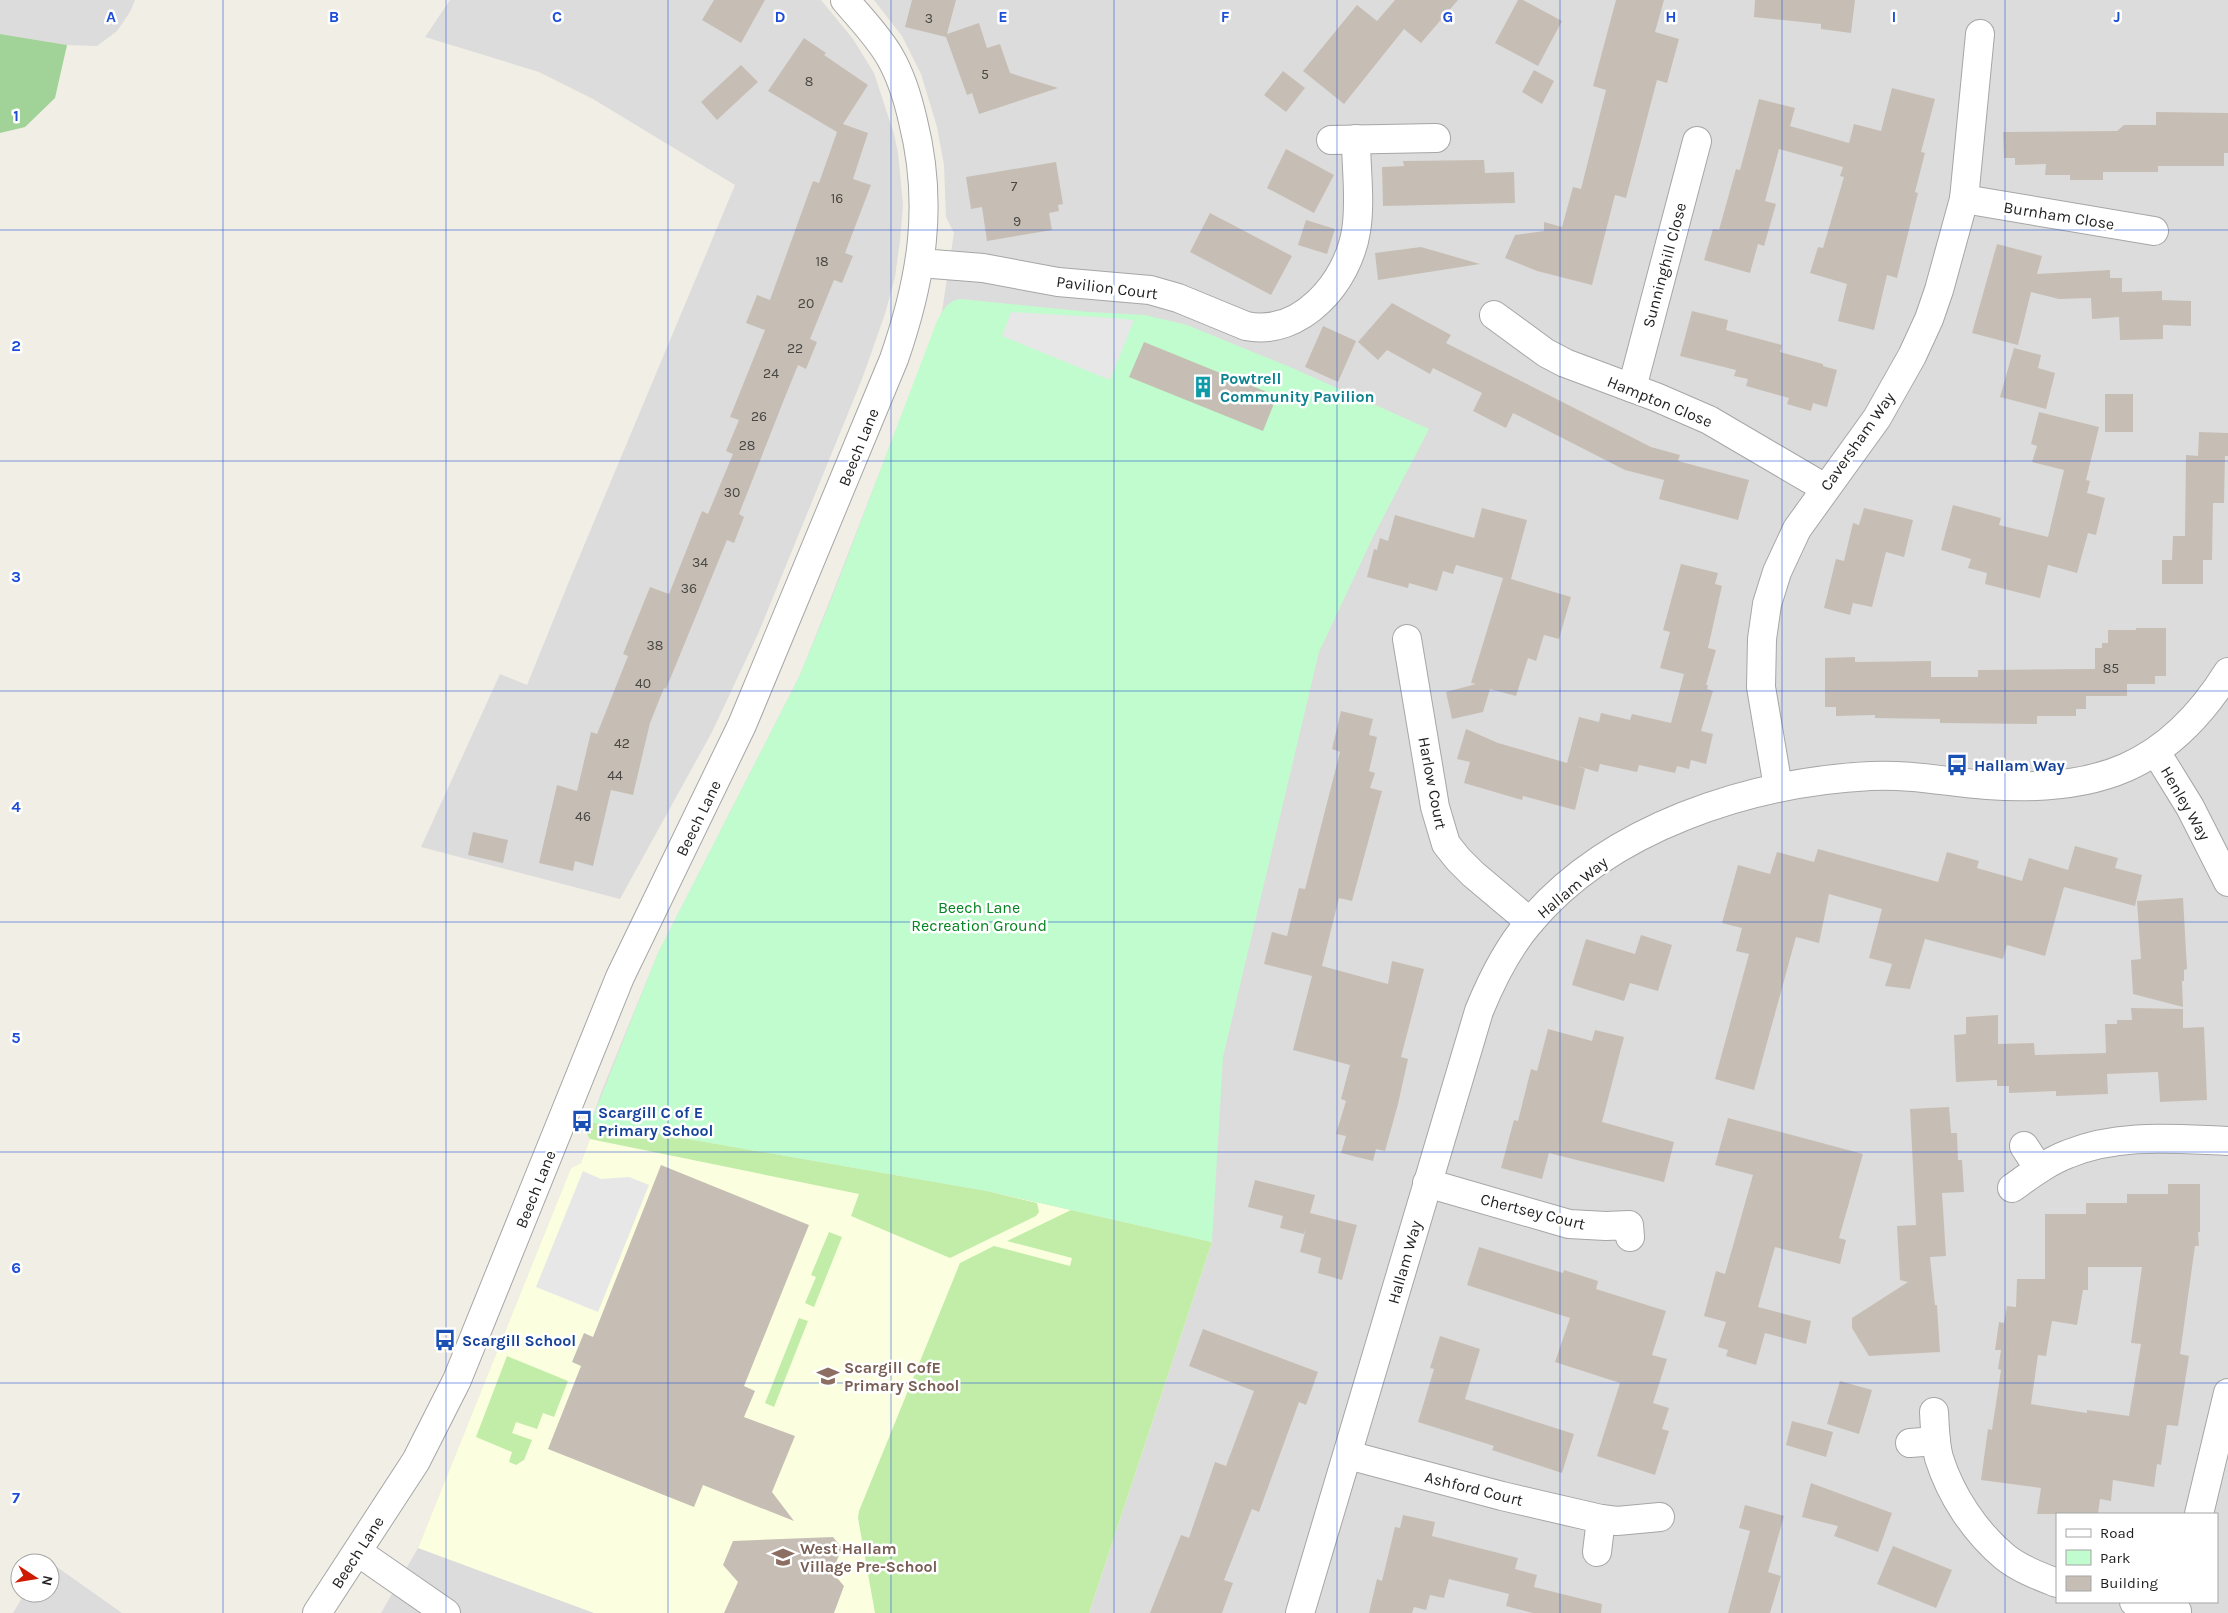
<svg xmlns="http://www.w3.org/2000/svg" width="2228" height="1613" viewBox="0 0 2228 1613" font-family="Karla,sans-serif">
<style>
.residential{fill:#dddcdc;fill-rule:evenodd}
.education{fill:#fbffdf}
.grass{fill:#c1eda8}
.forest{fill:#a1d297}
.park{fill:#c0fccd}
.parking{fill:#e7e7e7}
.building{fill:#c6beb4;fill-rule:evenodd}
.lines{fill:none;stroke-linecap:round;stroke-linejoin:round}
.minor-casing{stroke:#a6a6a6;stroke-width:30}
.minor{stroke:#fff;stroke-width:28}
.grid{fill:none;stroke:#1d4ed8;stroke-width:1;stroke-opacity:0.55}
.labels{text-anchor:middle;stroke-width:5;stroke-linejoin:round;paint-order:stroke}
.number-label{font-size:14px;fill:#494744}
.street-label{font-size:16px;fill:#1f1f1f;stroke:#fff}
.culture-label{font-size:16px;font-weight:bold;fill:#0d838f;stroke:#fff;text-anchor:start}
.transit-label{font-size:16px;font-weight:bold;fill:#164399;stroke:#fff;text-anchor:start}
.park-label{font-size:16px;fill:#058521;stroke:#fff}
.education-label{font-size:16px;font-weight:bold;fill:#785e54;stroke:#fff;text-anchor:start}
.grid-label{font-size:16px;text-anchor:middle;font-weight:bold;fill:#1d4ed8;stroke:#fff;stroke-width:5;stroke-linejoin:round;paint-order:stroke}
</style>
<rect width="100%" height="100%" fill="#f0eee5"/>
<g class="residential">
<polygon points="0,0 135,0 130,12 117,31 97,46 67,45 0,34"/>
<polygon points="450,0 821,0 853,39 874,73 894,134 898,153 903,205 900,241 895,277 885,314 862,379 758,634 712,732 620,899 421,847 500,674 527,685 570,579 735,185 593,99 539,72 425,37"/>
<path d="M874 0H2228V1613H381L418 1548 571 1168 581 1163 590 1139 587 1134 601 1093 658 953 800 675 832 595 942 311 954 233 946 217 944 165 937 127 921 74 902 36ZM2057 1514H2217V1602H2057Z"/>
<polygon points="47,1560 122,1613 13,1613 25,1593 50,1593 50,1563 44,1563"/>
</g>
<polygon class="education" points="591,1122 987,1191 1212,1242 1089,1613 594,1613 418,1548 571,1168 581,1163 590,1139 587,1134"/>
<g class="grass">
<polygon points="591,1122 987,1191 1037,1203 1039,1212 1036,1216 950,1258 851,1216 859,1194 590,1139 587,1134"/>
<polygon points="1071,1210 1212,1242 1089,1613 875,1613 858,1518 859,1511 960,1263 994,1246 1070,1266 1072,1258 1007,1241"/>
<polygon points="829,1232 842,1237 814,1307 805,1303 816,1277 811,1275"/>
<polygon points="799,1318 808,1321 774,1407 765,1403"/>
<polygon points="507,1356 568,1381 554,1417 543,1413 537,1429 516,1422 512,1433 532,1440 524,1460 516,1465 509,1462 512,1452 476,1437"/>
</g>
<polygon class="forest" points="0,34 67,45 55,98 25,127 0,133"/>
<path class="park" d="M961 299 1089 312 1145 315 1187 325 1290 367 1429 429 1373 537 1319 652 1223 1057 1212 1242 987 1191 591 1122 658 953 800 675 833 595 937 321C943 310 948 300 961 299Z"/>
<g class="parking">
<polygon points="1011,312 1113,318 1134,320 1110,380 1002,336"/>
<polygon points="583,1171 601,1179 629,1177 649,1185 598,1312 536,1287"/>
</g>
<g class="building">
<polygon points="714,0 765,0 741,43 702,20"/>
<polygon points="912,0 956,0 947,34 979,23 987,48 1000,44 1010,73 1058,88 979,114 972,93 967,95 946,37 905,27"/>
<polygon points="1395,0 1458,0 1421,43 1404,29 1344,104 1303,71 1357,5 1377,21"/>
<polygon points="1518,0 1523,0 1562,21 1538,66 1495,43"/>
<polygon points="1616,0 1664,0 1655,32 1679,39 1667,83 1657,80 1626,198 1615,195 1592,285 1537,271 1505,258 1515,235 1544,231 1544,222 1562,227 1573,187 1581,189 1606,90 1593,86"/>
<polygon points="1755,0 1855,0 1851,33 1821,29 1821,24 1754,17"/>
<polygon points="804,38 826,53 824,55 868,85 843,124 868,133 853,179 871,185 845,253 853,256 842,283 834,280 810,339 817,342 806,369 798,365 785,397 739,514 744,517 734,543 727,540 666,689 664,688 650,723 633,795 611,790 593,866 575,861 573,871 539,863 557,785 577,791 591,732 597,734 628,656 623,654 650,587 669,594 702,511 708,514 733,454 726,451 739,420 730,417 765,330 746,323 757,295 770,300 813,181 819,183 837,132 768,91"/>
<polygon points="741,65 758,82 717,120 701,102"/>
<polygon points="1534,70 1554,81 1542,104 1522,92"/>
<polygon points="1283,71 1305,88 1286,112 1264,95"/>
<polygon points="1892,88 1935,99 1921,152 1925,153 1915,192 1918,193 1897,278 1887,275 1874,330 1838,321 1847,284 1810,273 1818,247 1823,248 1844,177 1840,176 1843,167 1779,149 1765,201 1776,204 1764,246 1758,244 1750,273 1704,260 1713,229 1719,230 1736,169 1740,170 1759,99 1795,108 1790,126 1849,143 1854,124 1881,131"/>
<polygon points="2156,112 2228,113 2228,153 2224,153 2224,166 2158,166 2158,172 2103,172 2103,180 2070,180 2070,175 2045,175 2046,164 2015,165 2015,158 2004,158 2003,132 2117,131 2124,125 2156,125"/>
<polygon points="1286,149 1334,175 1314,213 1267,188"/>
<polygon points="1484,160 1485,173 1514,172 1515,203 1383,206 1382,167 1404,166 1403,161"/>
<polygon points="1056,162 1063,204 1058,205 1059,211 1049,213 1052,230 987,241 982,207 971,209 966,177"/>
<polygon points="1210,213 1292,256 1271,295 1190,252"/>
<polygon points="1306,220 1335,229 1327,254 1298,245"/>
<polygon points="1997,244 2042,256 2037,274 2110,270 2110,278 2122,278 2122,292 2162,291 2162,300 2191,301 2191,326 2163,325 2163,339 2120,340 2119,317 2092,319 2091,298 2059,299 2031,292 2018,345 1972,333"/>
<polygon points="1421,247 1480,264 1378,280 1375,253"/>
<polygon points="1392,303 1451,335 1446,343 1651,447 1680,455 1678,461 1749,480 1738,520 1659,499 1664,480 1625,470 1513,413 1506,428 1473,411 1482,393 1433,368 1430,374 1387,350 1378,360 1358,342"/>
<polygon points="1692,311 1728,320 1726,330 1782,345 1780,352 1823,364 1823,366 1837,370 1827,407 1813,403 1811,411 1787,404 1789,398 1746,386 1748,379 1734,376 1736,370 1680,356"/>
<polygon points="1323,326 1356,341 1338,382 1305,367"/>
<polygon points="1144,342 1277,396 1263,431 1129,377"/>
<polygon points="2014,348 2041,355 2038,368 2055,373 2046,409 2000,397"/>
<rect x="2105" y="394" width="28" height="38"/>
<polygon points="2039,412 2099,427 2086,480 2090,481 2087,493 2105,498 2096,535 2088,533 2077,573 2048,565 2040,598 1985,584 1987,573 1968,568 1971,559 1941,550 1953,505 2001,518 1999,525 2048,537 2064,470 2032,462 2037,446 2031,444"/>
<polygon points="2199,432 2228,433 2228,456 2225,456 2224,503 2213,503 2212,560 2203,560 2203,584 2162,584 2162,560 2172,560 2173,536 2185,536 2186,455 2198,456"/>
<polygon points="1482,508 1527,520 1511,579 1571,597 1559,639 1544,635 1536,661 1528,658 1516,696 1490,689 1483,712 1452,719 1446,692 1476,684 1471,683 1503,578 1456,565 1453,574 1443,571 1437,591 1409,583 1408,588 1367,577 1374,549 1377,550 1380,538 1388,541 1395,515 1474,538"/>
<polygon points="1864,508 1913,520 1904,557 1886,552 1872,607 1853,603 1850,615 1824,608 1836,559 1844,561 1853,523 1859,525"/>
<polygon points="1681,564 1718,573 1715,584 1722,586 1708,648 1716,650 1706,685 1708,685 1707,689 1713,691 1701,731 1713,734 1706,764 1691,760 1689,769 1677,766 1675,773 1639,765 1637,772 1600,764 1598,772 1577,766 1585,769 1575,810 1523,796 1522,800 1464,783 1470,762 1457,759 1466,729 1498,743 1567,763 1579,717 1599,722 1601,713 1630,720 1632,714 1671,723 1684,674 1660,668 1670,632 1663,630"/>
<polygon points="2136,628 2166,628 2166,676 2155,676 2155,684 2127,684 2127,696 2086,696 2086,709 2076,709 2076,716 2037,716 2037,724 1940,723 1940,719 1875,718 1875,715 1836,716 1836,707 1825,707 1825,658 1855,657 1855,662 1931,661 1931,677 1978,677 1978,670 2095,669 2095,648 2102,648 2102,643 2108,643 2108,630 2136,630"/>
<polygon points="1341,711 1373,719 1369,735 1377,737 1369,771 1375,773 1370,788 1382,791 1352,901 1339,898 1322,966 1388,984 1392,961 1424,969 1401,1057 1408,1059 1398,1104 1385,1151 1376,1149 1373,1161 1341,1153 1346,1136 1336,1134 1346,1101 1341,1099 1350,1065 1293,1050 1312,976 1264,964 1272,932 1287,936 1299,888 1305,889 1340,752 1332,749"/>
<polygon points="473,832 508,840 503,863 468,855"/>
<polygon points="2075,846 2118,858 2115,868 2142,875 2135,906 2064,887 2045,956 2007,945 2003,959 1925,939 1910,989 1885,986 1892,964 1869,958 1882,909 1829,894 1819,943 1796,937 1754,1090 1715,1079 1749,954 1736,951 1742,928 1722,923 1738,865 1770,874 1777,852 1814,862 1818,849 1938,882 1947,852 1979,861 1977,868 2022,881 2029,858 2068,870"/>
<polygon points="2183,898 2187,969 2184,970 2184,981 2182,981 2183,1007 2133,994 2131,960 2141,959 2137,901"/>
<polygon points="1641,935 1672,945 1658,991 1630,983 1624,1001 1572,985 1586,939 1635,954"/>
<polygon points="2131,1008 2183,1009 2183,1028 2204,1027 2207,1100 2160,1102 2158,1072 2107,1074 2108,1094 2056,1096 2056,1091 2009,1093 2009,1086 1997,1086 1997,1080 1956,1082 1954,1035 1966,1034 1966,1017 1998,1015 1998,1044 2034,1043 2035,1055 2106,1053 2105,1024 2117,1024 2117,1020 2132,1020"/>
<polygon points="1548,1029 1592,1041 1595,1030 1624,1037 1602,1122 1674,1142 1664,1182 1549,1153 1542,1179 1501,1168 1514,1120 1518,1121 1531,1069 1537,1071"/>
<polygon points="1949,1107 1951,1133 1957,1133 1958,1160 1962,1160 1964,1192 1942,1193 1946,1256 1930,1257 1935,1305 1937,1305 1940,1352 1869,1356 1852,1328 1852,1318 1908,1282 1900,1280 1897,1226 1916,1225 1910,1109"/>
<polygon points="1728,1118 1863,1154 1839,1238 1846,1240 1840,1264 1775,1247 1758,1307 1811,1321 1806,1344 1765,1333 1756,1365 1726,1356 1728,1350 1718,1347 1726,1322 1704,1316 1716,1271 1725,1274 1753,1175 1715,1165"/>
<polygon points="661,1165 809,1225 744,1386 755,1391 744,1417 795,1436 772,1492 794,1521 703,1485 694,1507 548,1449 581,1366 572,1362 584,1333 593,1337"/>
<polygon points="1255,1180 1315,1195 1310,1213 1357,1225 1342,1280 1318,1273 1321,1258 1300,1252 1306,1228 1304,1234 1280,1228 1283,1216 1248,1207"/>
<path d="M2168 1184H2200V1232H2198L2199 1246H2195L2180 1354 2189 1356 2178 1426 2167 1425 2161 1465 2157 1464 2154 1487 2113 1480 2111 1501 2100 1499 2098 1514H2037L2041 1488 1981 1480 1988 1429 1992 1430 2001 1370 1998 1369 2001 1350H1995L1999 1322 2004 1323 2007 1306 2016 1307 2017 1279H2045V1214H2086V1203H2127V1194H2168ZM2088 1267H2142L2131 1343 2141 1344 2129 1416 2087 1410V1413L2031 1404 2038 1355 2046 1356 2052 1321 2077 1325 2083 1290H2088Z"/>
<polygon points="1479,1247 1563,1273 1564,1270 1598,1281 1596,1289 1666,1311 1652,1355 1667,1359 1653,1403 1669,1408 1662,1429 1669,1431 1655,1475 1597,1456 1620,1383 1555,1362 1570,1318 1467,1285"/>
<polygon points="1203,1329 1318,1372 1306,1405 1299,1402 1259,1512 1252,1509 1224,1580 1233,1583 1222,1613 1150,1613 1181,1535 1189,1538 1215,1462 1226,1466 1254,1391 1189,1366"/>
<polygon points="1440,1336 1480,1349 1465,1399 1574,1434 1562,1473 1492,1450 1494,1446 1418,1422 1434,1369 1430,1368"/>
<polygon points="1840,1381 1872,1390 1859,1434 1827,1424"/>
<polygon points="1792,1421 1833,1432 1826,1457 1786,1445"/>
<polygon points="1811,1483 1892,1513 1878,1552 1834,1536 1838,1526 1802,1517"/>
<polygon points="1745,1505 1784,1516 1768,1572 1781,1576 1770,1613 1728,1613 1750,1531 1739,1528"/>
<polygon points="1403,1515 1435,1522 1432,1536 1518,1558 1515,1569 1537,1575 1534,1587 1602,1604 1601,1613 1533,1613 1506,1606 1509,1594 1449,1579 1444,1598 1430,1595 1426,1610 1414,1607 1412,1613 1369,1613 1377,1579 1382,1581 1395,1527 1400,1528"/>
<polygon points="833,1537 842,1548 832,1572 844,1586 834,1613 724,1613 738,1582 723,1565 733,1541"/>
<polygon points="1893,1546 1952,1570 1936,1608 1877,1584"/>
</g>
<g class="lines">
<g class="minor-casing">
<g id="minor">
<polyline points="1331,140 1436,138"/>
<polyline points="1964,199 2154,231"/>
<path d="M920 263 983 268 1058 282 1150 290 1178 298 1246 326C1301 337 1348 282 1356 231 1361 202 1356 169 1356 139"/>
<polyline points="1494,315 1546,353 1565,363 1656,397 1709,420 1825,488"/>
<polyline points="1632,388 1697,141"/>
<polyline points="1407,639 1435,807 1446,844 1458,859 1473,874 1530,922"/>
<polyline points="2156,752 2190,807 2228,882"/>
<polyline points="1778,787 1761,687 1762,639 1767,604 1777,572 1797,529 1877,418 1912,356 1929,319 1939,290 1964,199 1980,34"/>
<polyline points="2024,1146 2039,1169"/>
<polyline points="1427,1183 1569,1224 1606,1226 1629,1225 1630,1237"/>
<path d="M2012 1188C2029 1176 2047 1162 2068 1154 2119 1133 2174 1139 2228 1141"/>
<path d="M1934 1412C1935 1428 1935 1444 1939 1458 1951 1496 1975 1532 2005 1557 2020 1569 2039 1576 2057 1583"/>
<polyline points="1910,1443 1936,1441"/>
<polyline points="1348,1455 1502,1496 1601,1519 1617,1521 1660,1517"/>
<polyline points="2199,1514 2228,1393"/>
<polyline points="358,1552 446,1613"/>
<polyline points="1597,1552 1601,1519"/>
<polyline points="2134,1602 2177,1611"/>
<path d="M317 1613 416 1461 457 1380 620 977 742 725 894 359C922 278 934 205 913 121 908 99 901 76 890 57 878 36 860 18 845 0"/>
<path d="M1300 1613 1479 1011C1492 979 1507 949 1529 923 1609 827 1751 782 1871 776 1910 774 1948 782 1987 785 2096 793 2168 768 2228 672"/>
</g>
</g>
<use href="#minor" class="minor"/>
</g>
<path class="grid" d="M223 0V1613M446 0V1613M668 0V1613M891 0V1613M1114 0V1613M1337 0V1613M1560 0V1613M1782 0V1613M2005 0V1613M0 230H2228M0 461H2228M0 691H2228M0 922H2228M0 1152H2228M0 1383H2228"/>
<defs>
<g id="building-bare" transform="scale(1.725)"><path d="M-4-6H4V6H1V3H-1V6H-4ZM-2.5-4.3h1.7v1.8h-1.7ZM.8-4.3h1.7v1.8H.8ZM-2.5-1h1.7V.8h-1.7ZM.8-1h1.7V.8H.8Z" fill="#0f9aa8" stroke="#fff" stroke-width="2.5" paint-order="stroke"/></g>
<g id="bus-bare" transform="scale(1.725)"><path d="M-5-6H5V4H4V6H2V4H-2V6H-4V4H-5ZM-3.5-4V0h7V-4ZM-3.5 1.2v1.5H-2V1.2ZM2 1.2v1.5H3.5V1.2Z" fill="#1a4fb4" stroke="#fff" stroke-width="2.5" paint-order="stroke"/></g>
<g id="school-bare" transform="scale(1.725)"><path d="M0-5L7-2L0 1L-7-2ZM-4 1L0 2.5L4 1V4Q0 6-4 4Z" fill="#8d6e63" stroke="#fff" stroke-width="2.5" paint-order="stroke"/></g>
</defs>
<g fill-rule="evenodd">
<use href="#building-bare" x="1203" y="387"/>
<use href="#bus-bare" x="1957" y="765"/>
<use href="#bus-bare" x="582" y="1121"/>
<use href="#bus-bare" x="445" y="1340"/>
<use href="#school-bare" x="828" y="1376"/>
<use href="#school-bare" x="783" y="1557"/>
</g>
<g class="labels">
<g class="number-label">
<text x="929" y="23">3</text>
<text x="985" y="79">5</text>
<text x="809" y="86">8</text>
<text x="1014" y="191">7</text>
<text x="837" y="203">16</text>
<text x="1017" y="226">9</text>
<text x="822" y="266">18</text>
<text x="806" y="308">20</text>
<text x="795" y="353">22</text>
<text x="771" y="378">24</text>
<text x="759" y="421">26</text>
<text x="747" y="450">28</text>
<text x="732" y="497">30</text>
<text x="700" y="567">34</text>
<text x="689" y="593">36</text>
<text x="655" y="650">38</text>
<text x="2111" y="673">85</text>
<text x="643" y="688">40</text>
<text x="622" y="748">42</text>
<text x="615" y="780">44</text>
<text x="583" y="821">46</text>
</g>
<g class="street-label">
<text transform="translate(2059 215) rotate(9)" y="6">Burnham Close</text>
<text transform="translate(1664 265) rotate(-75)" y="6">Sunninghill Close</text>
<text transform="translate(1107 287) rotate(7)" y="6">Pavilion Court</text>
<text transform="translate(1660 401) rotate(22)" y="6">Hampton Close</text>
<text transform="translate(1857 441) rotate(-55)" y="6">Caversham Way</text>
<text transform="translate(858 447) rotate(-68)" y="6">Beech Lane</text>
<text transform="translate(1433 783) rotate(79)" y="6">Harlow Court</text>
<text transform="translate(2186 803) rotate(60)" y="6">Henley Way</text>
<text transform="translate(698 818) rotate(-64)" y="6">Beech Lane</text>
<text transform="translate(1572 887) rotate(-40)" y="6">Hallam Way</text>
<text transform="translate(535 1189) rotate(-68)" y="6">Beech Lane</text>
<text transform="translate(1533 1211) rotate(14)" y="6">Chertsey Court</text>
<text transform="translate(1404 1262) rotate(-74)" y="6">Hallam Way</text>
<text transform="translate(1474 1488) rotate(14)" y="6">Ashford Court</text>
<text transform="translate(357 1552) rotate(-57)" y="6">Beech Lane</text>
</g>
<g class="culture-label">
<text x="1220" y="384">Powtrell<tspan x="1220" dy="18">Community Pavilion</tspan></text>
</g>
<g class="transit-label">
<text x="1974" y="771">Hallam Way</text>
<text x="598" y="1118">Scargill C of E<tspan x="598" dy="18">Primary School</tspan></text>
<text x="462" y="1346">Scargill School</text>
</g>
<g class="park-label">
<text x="979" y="913">Beech Lane<tspan x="979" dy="18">Recreation Ground</tspan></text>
</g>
<g class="education-label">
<text x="844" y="1373">Scargill CofE<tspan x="844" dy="18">Primary School</tspan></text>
<text x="800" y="1554">West Hallam<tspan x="800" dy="18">Village Pre-School</tspan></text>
</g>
</g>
<g class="grid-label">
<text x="111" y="22">A</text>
<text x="334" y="22">B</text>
<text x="557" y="22">C</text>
<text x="780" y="22">D</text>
<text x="1003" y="22">E</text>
<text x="1225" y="22">F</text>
<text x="1448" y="22">G</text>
<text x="1671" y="22">H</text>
<text x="1894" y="22">I</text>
<text x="2117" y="22">J</text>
<text x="16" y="121">1</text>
<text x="16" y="351">2</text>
<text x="16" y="582">3</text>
<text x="16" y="812">4</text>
<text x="16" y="1043">5</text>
<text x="16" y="1273">6</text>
<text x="16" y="1503">7</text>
</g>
<rect x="2056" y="1513" width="162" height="90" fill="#ffffff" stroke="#a5a5a5"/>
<rect x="2066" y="1529" width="25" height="8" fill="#ffffff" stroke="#a5a5a5"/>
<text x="2100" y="1538" font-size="15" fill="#1f1f1f">Road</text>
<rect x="2066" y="1550" width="25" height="15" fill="#c0fccd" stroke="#a5a5a5"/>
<text x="2100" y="1563" font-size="15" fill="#1f1f1f">Park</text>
<rect x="2066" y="1576" width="25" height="15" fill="#c6beb4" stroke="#a5a5a5"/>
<text x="2100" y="1588" font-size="15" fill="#1f1f1f">Building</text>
<g transform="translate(35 1578) rotate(102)"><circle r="24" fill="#ffffff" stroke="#a5a5a5"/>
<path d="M0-4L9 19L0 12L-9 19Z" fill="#ce1b00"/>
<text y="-8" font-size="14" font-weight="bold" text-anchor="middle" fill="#1f1f1f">N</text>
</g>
</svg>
